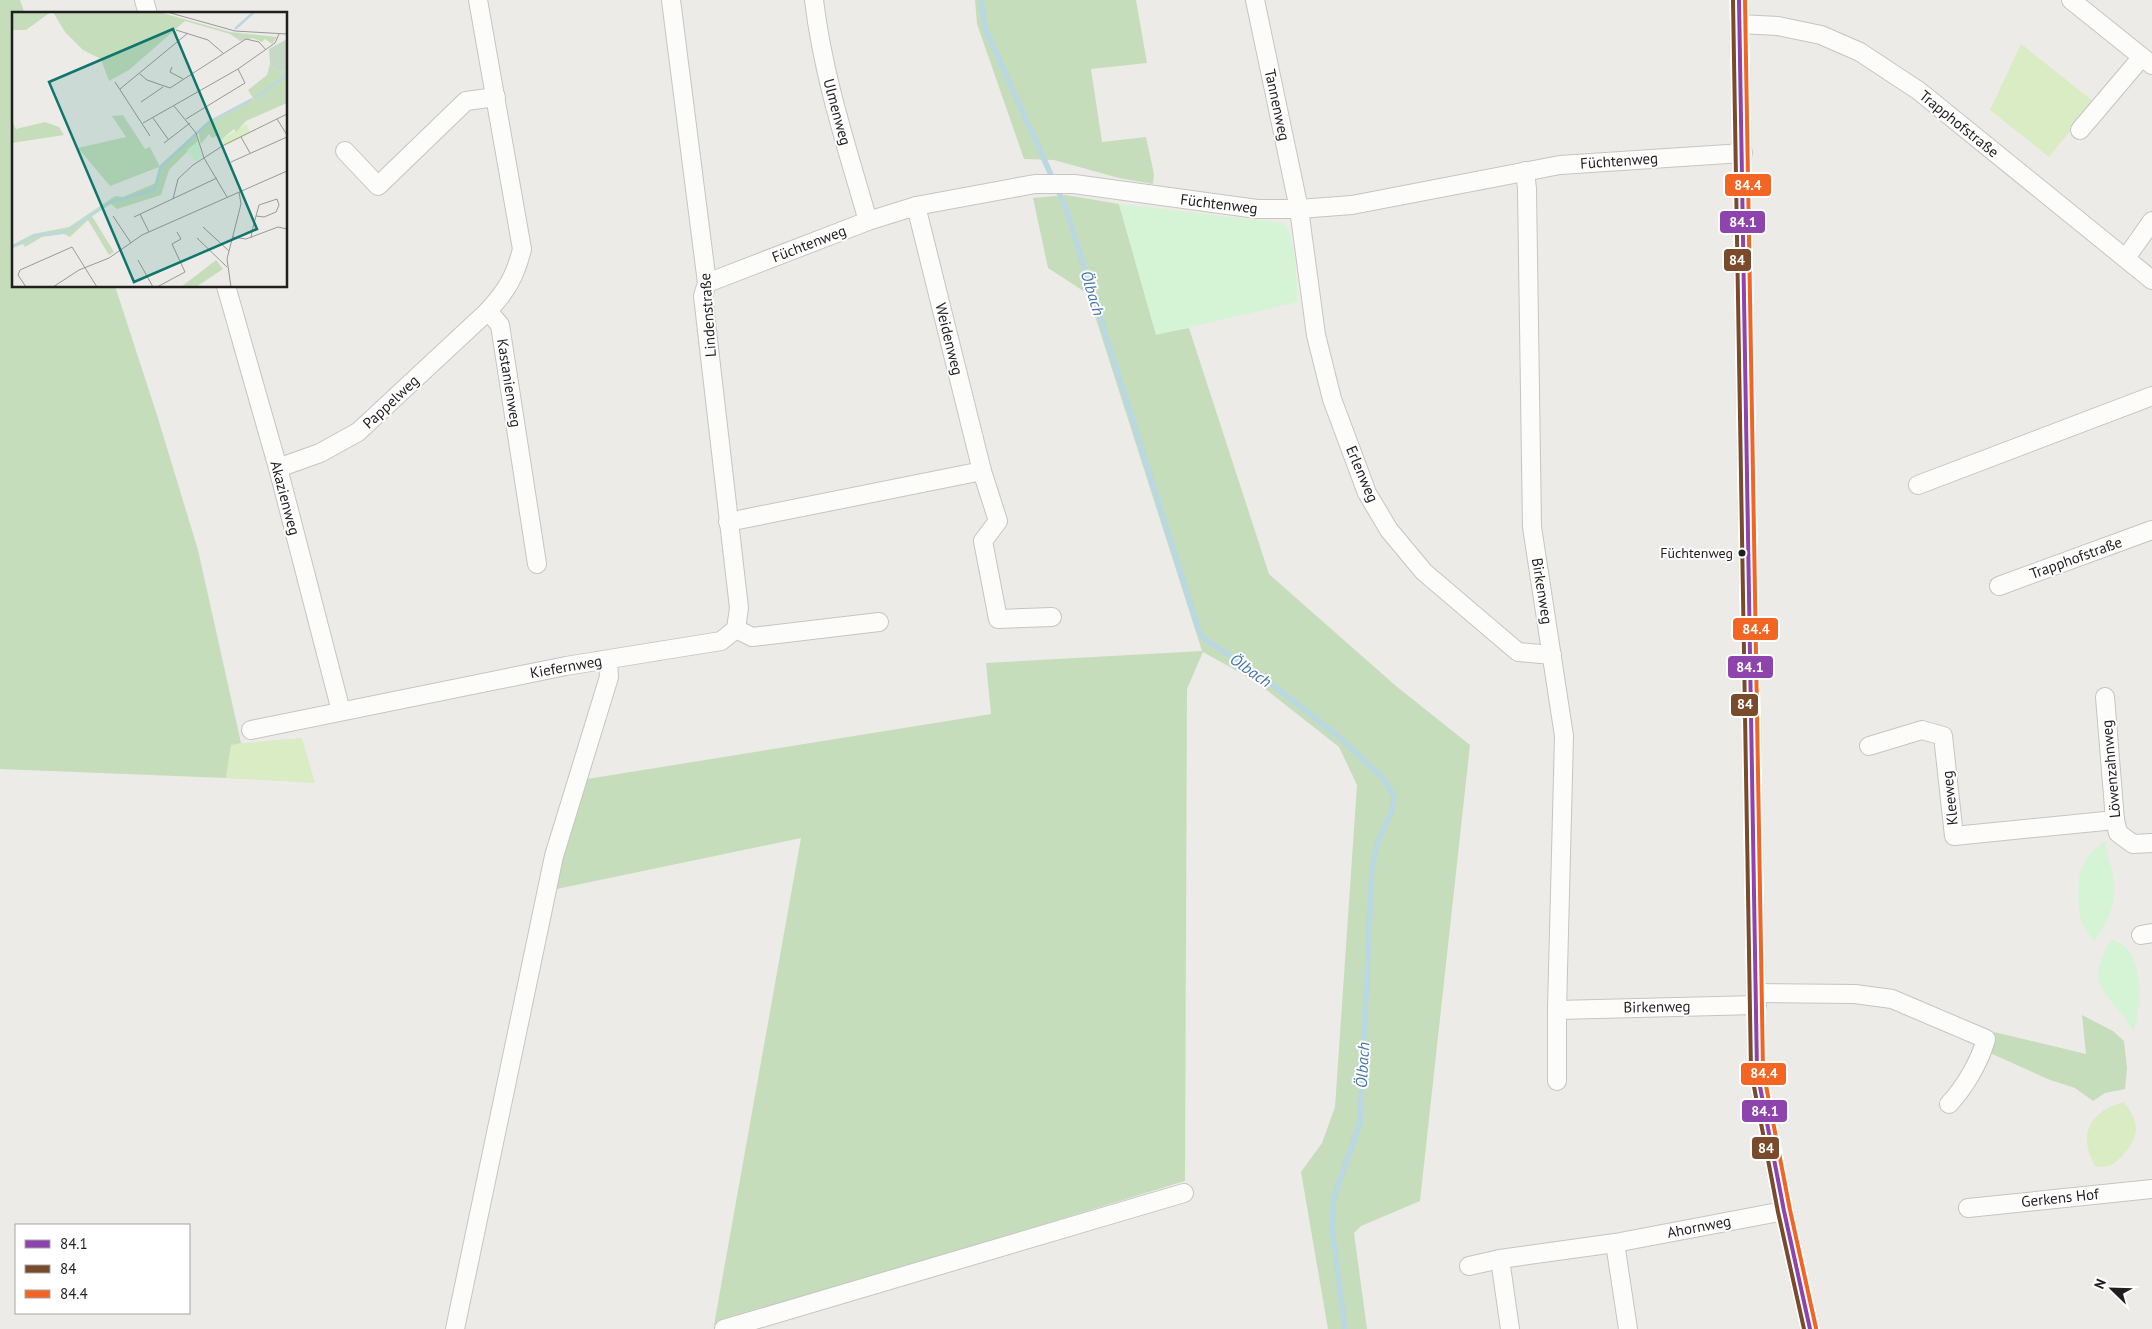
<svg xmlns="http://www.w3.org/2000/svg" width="2152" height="1329" viewBox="0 0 2152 1329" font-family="'PT Sans',sans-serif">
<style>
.grass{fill:#d9ecc4}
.forest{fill:#c6ddbc}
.park{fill:#d4f4d5}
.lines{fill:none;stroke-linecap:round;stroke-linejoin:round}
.stream{stroke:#b9d8e1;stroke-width:5.5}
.minor-casing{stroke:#c6c5c3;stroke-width:20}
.minor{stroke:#fcfcfb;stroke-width:18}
.bus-1-casing{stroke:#fff;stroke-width:8}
.bus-2-casing{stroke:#fff;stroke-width:8}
.bus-3-casing{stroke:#fff;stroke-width:8}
.bus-1{stroke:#8e44ad;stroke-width:4}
.bus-2{stroke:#7a4b2a;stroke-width:4}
.bus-3{stroke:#f26522;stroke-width:4}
.bus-dot{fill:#1f1f1f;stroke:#fff;stroke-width:2}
.labels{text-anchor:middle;stroke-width:4;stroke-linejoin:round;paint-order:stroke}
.bus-label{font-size:14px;fill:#1f1f1f;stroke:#fff;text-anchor:end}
.street-label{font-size:15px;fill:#1f1f1f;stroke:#fff}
.water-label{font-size:16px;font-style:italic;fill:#4475aa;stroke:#fff}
.inset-river{fill:none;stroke:#b9d8e1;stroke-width:2.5}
.inset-road{fill:none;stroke:#9b9997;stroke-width:1}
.view{fill:#0f766e;fill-opacity:0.15;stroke:#0f766e;stroke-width:2.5}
.inset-edge{fill:none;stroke:#1f1f1f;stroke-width:2.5}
.line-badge{stroke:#fff;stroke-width:2}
.badge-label{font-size:14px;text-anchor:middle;font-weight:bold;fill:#fff}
</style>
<rect width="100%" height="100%" fill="#edebe7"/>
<g class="grass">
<polygon points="2021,44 2094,102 2049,157 1990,110"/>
<polygon points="302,738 315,783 226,778 231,744"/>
<path d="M2124 1102C2129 1109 2135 1118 2136 1127 2137 1140 2122 1159 2111 1165 2106 1167 2100 1167 2095 1166 2077 1134 2090 1111 2124 1102Z"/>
</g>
<g class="forest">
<polygon points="0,0 20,0 25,14 14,14 14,286 115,286 157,415 198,550 241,743 231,745 226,778 0,769"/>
<polygon points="975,0 1136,0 1147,63 1091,69 1102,142 1146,137 1154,174 1153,184 1119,178 1054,160 1024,159 977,24"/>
<polygon points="1066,195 1119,204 1156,334 1189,328 1269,574 1396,686 1470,745 1420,1201 1361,1226 1354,1233 1367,1329 1328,1329 1301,1172 1322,1143 1335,1107 1357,785 1339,747 1255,681 1203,652 1187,689 1185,1181 714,1325 801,838 552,890 587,779 991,714 986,663 1202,651 1088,294 1048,268 1033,198"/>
<polygon points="2082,1015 2113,1031 2124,1041 2127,1068 2125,1089 2105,1093 2093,1101 2075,1088 2050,1080 1990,1053 1994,1032 2086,1054"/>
</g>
<g class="park">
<path d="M1119 204 1283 223C1297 237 1296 283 1298 302L1156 335Z"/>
<path d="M2105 841C2106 852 2110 861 2112 871 2119 898 2110 920 2094 942L2081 921 2078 901 2079 876 2089 854Z"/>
<path d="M2112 939C2117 942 2125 945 2128 950 2144 973 2140 1007 2134 1032 2112 992 2079 990 2112 939Z"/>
</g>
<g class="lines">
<polyline class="stream" points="981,0 985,28 1065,206 1199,631 1203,638 1260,675 1338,736 1382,777 1394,796 1393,808 1377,844 1372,867 1360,1123 1334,1197 1332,1228 1345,1329"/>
<g class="minor-casing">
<g id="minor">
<polyline points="144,0 148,14"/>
<polyline points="671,0 707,283 703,296 739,608 736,629"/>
<path d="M814 0C823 76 847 148 868 221"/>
<polyline points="1255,0 1299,209 1316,335 1332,399 1367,493 1389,530 1424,572 1518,652 1552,655"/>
<polyline points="1739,0 1757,1071 1784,1211 1810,1329"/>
<polyline points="2071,0 2152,65"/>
<polyline points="1739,24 1778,26 1821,35 1860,52 1919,91 2152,280"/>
<polyline points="2080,130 2141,58"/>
<polyline points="345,151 378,186 466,101 496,97"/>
<polyline points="1525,171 1527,189 1532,527 1564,736 1557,1010 1557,1081"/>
<polyline points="916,206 982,471 998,521 983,541 998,619 1052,617"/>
<polyline points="2126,258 2152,221"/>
<polyline points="707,283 868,221 916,206 1035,184 1074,184 1257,209 1299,209 1352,205 1560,165 1743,153"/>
<polyline points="226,286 278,468 341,711"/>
<polyline points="488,311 500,325 537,564"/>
<path d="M278 468 320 453 358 432 488 311C507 290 515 277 522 249L478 0"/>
<polyline points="1918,485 2152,396"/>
<polyline points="728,522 982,471"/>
<polyline points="1999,586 2152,530"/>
<polyline points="736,629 752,637 879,622"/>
<polyline points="2105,697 2115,820 2118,833 2133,844 2152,843"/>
<polyline points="251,730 566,666 721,641 736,629"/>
<polyline points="1869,746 1922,730 1943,736 1954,836 2115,820"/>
<polyline points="2141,935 2152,933"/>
<path d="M1757 993 1855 994 1892 999 1986 1039C1980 1061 1965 1087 1949 1104"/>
<polyline points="1557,1010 1757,1005"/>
<polyline points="1968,1208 2152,1189"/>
<polyline points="1615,1243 1628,1329"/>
<polyline points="1500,1259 1510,1329"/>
<polyline points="1469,1266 1500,1259 1615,1243 1784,1211"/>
<polyline points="455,1329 554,856 609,677 608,660"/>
<polyline points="724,1329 1184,1193"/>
</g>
</g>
<use href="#minor" class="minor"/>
<g class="bus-1-casing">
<polyline id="bus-1" points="1739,0 1757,1071 1784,1211 1810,1329"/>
</g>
<g class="bus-2-casing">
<polyline id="bus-2" points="1733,0 1751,1071 1778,1212 1804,1329"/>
</g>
<g class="bus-3-casing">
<polyline id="bus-3" points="1745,0 1763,1070 1790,1210 1816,1328"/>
</g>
<use href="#bus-1" class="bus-1"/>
<use href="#bus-2" class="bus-2"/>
<use href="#bus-3" class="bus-3"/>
</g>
<circle class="bus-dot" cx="1742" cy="553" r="4.5"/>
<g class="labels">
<g class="bus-label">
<text x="1733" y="558">Füchtenweg</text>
</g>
<g class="street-label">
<text transform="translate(1277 105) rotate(78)" y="5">Tannenweg</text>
<text transform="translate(837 112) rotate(75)" y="5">Ulmenweg</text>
<text transform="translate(1959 124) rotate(39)" y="5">Trapphofstraße</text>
<text transform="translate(1619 161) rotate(-4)" y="5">Füchtenweg</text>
<text transform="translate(1219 204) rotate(7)" y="5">Füchtenweg</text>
<text transform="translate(809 244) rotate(-21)" y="5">Füchtenweg</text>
<text transform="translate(708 315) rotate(-94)" y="5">Lindenstraße</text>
<text transform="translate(949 339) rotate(76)" y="5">Weidenweg</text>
<text transform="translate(509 383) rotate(81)" y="5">Kastanienweg</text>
<text transform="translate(391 402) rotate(-43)" y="5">Pappelweg</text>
<text transform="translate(1362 474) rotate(67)" y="5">Erlenweg</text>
<text transform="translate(285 498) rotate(75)" y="5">Akazienweg</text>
<text transform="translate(2076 558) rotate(-20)" y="5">Trapphofstraße</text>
<text transform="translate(1542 591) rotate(81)" y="5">Birkenweg</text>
<text transform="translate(566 667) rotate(-10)" y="5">Kiefernweg</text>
<text transform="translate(2111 769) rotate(-95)" y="5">Löwenzahnweg</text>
<text transform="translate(1950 798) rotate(-96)" y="5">Kleeweg</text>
<text transform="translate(1657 1007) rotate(-1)" y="5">Birkenweg</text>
<text transform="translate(2060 1198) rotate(-6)" y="5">Gerkens Hof</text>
<text transform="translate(1699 1227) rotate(-11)" y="5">Ahornweg</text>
</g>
<g class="water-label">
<text transform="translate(1093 293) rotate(73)" y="6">Ölbach</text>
<text transform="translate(1251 670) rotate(35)" y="6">Ölbach</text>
<text transform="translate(1362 1065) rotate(-87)" y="6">Ölbach</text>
</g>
</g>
<g transform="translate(12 12)">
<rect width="275" height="275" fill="#edebe7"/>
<path d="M234 112 239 121 213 134 209 128Z" fill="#d9ecc4"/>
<path d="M0 0H39L14 18H0ZM41 0H147L218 20 265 25 260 32 253 27 250 30 241 26 228 29 218 22 173 9 117 58 97 69 89 47 71 38 53 20ZM258 52 265 60 275 58V91L234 109 224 120 222 117 209 128 206 123 200 126 197 122 189 132 186 119 197 109 241 86 236 78 255 63ZM111 103 133 137 138 135 148 155 183 121 186 129 157 158 149 183 105 197 99 192 80 204 102 240 97 243 76 208 58 225 52 222 30 225 13 235 11 232 0 236V233L21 222 57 215 103 184 111 185 144 171 147 155 98 174 66 136 114 125 100 104ZM0 109 4 117 33 110 47 115 52 123 0 131ZM204 248 211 257 184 275H169Z" fill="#c6ddbc"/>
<path d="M275 27V58L265 60 258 52 257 37Z" fill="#c5d9c6"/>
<path d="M186 129 190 145 184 150 175 138Z" fill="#d4f4d5"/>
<path class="inset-river" d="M223 17 242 0M243 86 275 63M0 235 25 223 54 220 99 190 142 178 149 154 197 110 240 87"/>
<path class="inset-road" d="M155 0 223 19 275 22M164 18 196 28 211 41M160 55 158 60 171 67M128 62 135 68 158 76 234 27 247 30 254 38M103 70 138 124M108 77 176 21M129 90 151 75M162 94 184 121 192 146 215 185M141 106 156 127M174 107 233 71 226 57M265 107 275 123M131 111 226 57 263 31 267 22M229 125 238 141M152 131 178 111M219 150 275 125M161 187 166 167 181 153 212 133 275 102M128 202 137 220M101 204 119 231M122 205 205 166M191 215 217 239M220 225 234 227 266 215 275 217M185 226 215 255M239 226 240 219 244 204 247 193 265 187 267 193 264 200 252 205 244 204M126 248 141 275M14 275 6 263 8 258 60 235 85 275M41 275 67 258 97 246 130 223 275 159M145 275 173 260 160 232 169 227 165 220M219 275 215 247 229 192 227 180"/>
<path class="view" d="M161 17 245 217 122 270 37 70Z"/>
<rect width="275" height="275" class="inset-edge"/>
</g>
<g class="line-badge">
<rect x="1724" y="173" width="48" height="24" rx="5" fill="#f26522"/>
<rect x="1719" y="210" width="47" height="24" rx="5" fill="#8e44ad"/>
<rect x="1723" y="248" width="29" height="24" rx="5" fill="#7a4b2a"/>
<rect x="1732" y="617" width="47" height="24" rx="5" fill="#f26522"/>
<rect x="1727" y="655" width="47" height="24" rx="5" fill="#8e44ad"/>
<rect x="1730" y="693" width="29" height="24" rx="5" fill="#7a4b2a"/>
<rect x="1740" y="1062" width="47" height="24" rx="5" fill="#f26522"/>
<rect x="1741" y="1099" width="47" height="24" rx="5" fill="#8e44ad"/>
<rect x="1751" y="1136" width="29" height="24" rx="5" fill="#7a4b2a"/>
</g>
<g class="badge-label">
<text x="1748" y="190">84.4</text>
<text x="1743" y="227">84.1</text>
<text x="1737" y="265">84</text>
<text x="1756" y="634">84.4</text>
<text x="1750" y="672">84.1</text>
<text x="1745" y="709">84</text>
<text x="1764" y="1078">84.4</text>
<text x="1765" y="1116">84.1</text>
<text x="1766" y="1153">84</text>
</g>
<rect x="15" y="1224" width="175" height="90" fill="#ffffff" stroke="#a5a5a5"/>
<rect x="25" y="1240" width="25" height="8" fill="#8e44ad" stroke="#a5a5a5"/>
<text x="60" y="1249" font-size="15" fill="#1f1f1f">84.1</text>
<rect x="25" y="1265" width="25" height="8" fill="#7a4b2a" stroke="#a5a5a5"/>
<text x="60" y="1274" font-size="15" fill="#1f1f1f">84</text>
<rect x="25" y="1290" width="25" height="8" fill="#f26522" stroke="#a5a5a5"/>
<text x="60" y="1299" font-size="15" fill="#1f1f1f">84.4</text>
<g transform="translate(2112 1289) rotate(293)" stroke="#ffffff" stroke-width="4" paint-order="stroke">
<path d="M0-4L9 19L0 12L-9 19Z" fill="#1f1f1f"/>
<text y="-8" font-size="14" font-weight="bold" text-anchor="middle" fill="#1f1f1f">N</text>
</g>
</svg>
